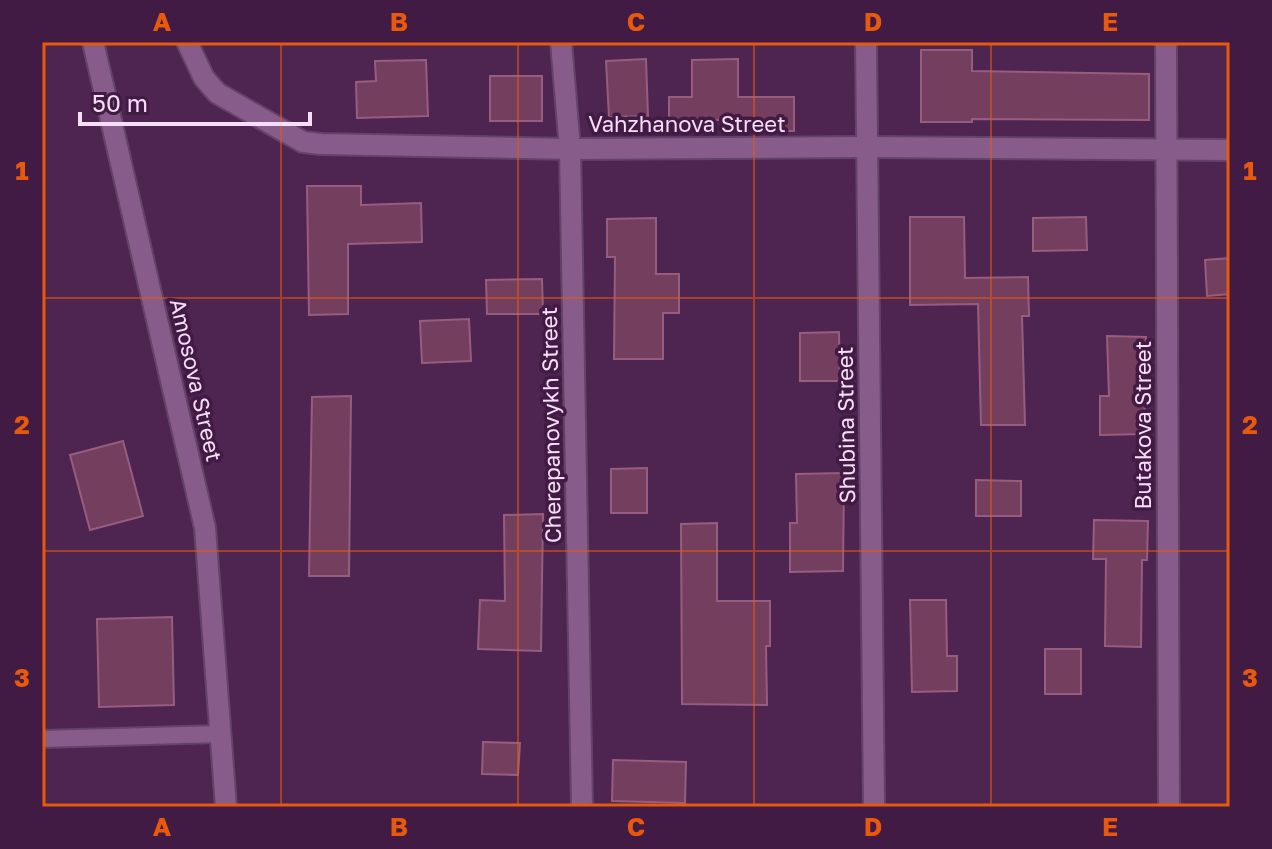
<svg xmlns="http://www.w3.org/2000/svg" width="1272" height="849" viewBox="0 0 1272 849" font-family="'Golos Text',sans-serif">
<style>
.building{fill:#743e5e;stroke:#975d7e;stroke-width:2}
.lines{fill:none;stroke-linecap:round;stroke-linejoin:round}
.service-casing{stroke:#654268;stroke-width:20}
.minor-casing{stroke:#654268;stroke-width:24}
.service{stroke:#875c8a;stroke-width:16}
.minor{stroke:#875c8a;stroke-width:20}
.grid{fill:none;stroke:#e8590c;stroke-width:2;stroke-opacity:0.55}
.labels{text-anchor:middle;stroke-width:7;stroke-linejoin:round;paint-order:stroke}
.street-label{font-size:22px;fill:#f6def8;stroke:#421b45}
.neatline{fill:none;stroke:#e8590c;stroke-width:3}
.grid-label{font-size:26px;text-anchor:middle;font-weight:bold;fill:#e8590c}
</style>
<rect width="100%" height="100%" fill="#4d2550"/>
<g class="building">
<polygon points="921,50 972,50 972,71 1149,74 1149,120 972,119 972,122 921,122"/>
<polygon points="646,59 648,116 609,117 606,61"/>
<polygon points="738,59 738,97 794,97 794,131 765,131 765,120 669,120 669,97 692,97 692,60"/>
<polygon points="426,60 428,116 357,118 356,82 376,81 375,61"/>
<rect x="490" y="76" width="52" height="45"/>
<polygon points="307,186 361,186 361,205 421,203 422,242 348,244 348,314 309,315"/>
<polygon points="910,217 964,217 965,278 1028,277 1029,316 1022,316 1025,425 981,425 978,304 910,305"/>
<polygon points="1086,217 1087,250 1033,251 1033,218"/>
<polygon points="656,218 656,274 679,274 679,313 663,313 663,359 614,359 615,257 607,257 607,219"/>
<polygon points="1230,258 1230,294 1207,296 1205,260"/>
<polygon points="542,279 543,314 487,314 486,280"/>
<polygon points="469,319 471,361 422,363 420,321"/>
<polygon points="839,332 840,381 800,381 800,333"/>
<polygon points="1107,336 1146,337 1147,366 1144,366 1145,434 1100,435 1100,396 1109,396"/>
<polygon points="351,396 349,576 309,576 312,397"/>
<polygon points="123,441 143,516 90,530 70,455"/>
<polygon points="647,468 647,513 611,513 611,469"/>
<polygon points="844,473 843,571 790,572 790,523 797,523 796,474"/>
<polygon points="976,480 1021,481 1021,516 976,516"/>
<polygon points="543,514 541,651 478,649 480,600 505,601 504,515"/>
<polygon points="1094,520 1148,521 1147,560 1142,560 1141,647 1105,646 1106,559 1093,559"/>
<polygon points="717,523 717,601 770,601 770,646 766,646 767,705 682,704 681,524"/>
<polygon points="910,600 946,600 947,656 957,656 957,691 912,692"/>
<polygon points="172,617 174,705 99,707 97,619"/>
<rect x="1045" y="649" width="36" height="45"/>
<polygon points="483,742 520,743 518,775 482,774"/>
<polygon points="613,760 686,762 685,803 612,801"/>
</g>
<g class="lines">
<g class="service-casing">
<polyline id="service" points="42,739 219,734"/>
</g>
<g class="minor-casing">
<g id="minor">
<polyline points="93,42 205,528 226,807"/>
<polyline points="187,42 204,78 217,93 303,142 321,144 570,149 867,147 1230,150"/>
<polyline points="561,42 570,149 582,807"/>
<polyline points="866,42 874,807"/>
<polyline points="1166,42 1169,807"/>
</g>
</g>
<use href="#service" class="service"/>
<use href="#minor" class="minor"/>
</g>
<path class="grid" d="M281 42V807M518 42V807M754 42V807M991 42V807M42 298H1230M42 551H1230"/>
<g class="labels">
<g class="street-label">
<text x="687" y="132">Vahzhanova Street</text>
<text transform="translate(196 380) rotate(77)" y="8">Amosova Street</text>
<text transform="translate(551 425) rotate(-91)" y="8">Cherepanovykh Street</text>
<text transform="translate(846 425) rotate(-91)" y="8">Shubina Street</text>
<text transform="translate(1143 425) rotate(-90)" y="8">Butakova Street</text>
</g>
</g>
<rect width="1272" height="849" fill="none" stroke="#421b45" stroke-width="88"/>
<path d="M80 112v12h230v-12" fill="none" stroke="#f6def8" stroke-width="4"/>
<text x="92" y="112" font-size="24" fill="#f6def8" stroke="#421b45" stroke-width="6" paint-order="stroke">50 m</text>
<rect x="44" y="44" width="1184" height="761" class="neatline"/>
<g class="grid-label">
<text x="162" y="31">A</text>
<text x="399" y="31">B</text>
<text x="636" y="31">C</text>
<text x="873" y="31">D</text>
<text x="1110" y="31">E</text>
<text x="22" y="180">1</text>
<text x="1250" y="180">1</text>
<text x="22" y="434">2</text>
<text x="1250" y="434">2</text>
<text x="22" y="687">3</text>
<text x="1250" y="687">3</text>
<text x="162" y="836">A</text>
<text x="399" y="836">B</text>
<text x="636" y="836">C</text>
<text x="873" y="836">D</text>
<text x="1110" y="836">E</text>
</g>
</svg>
